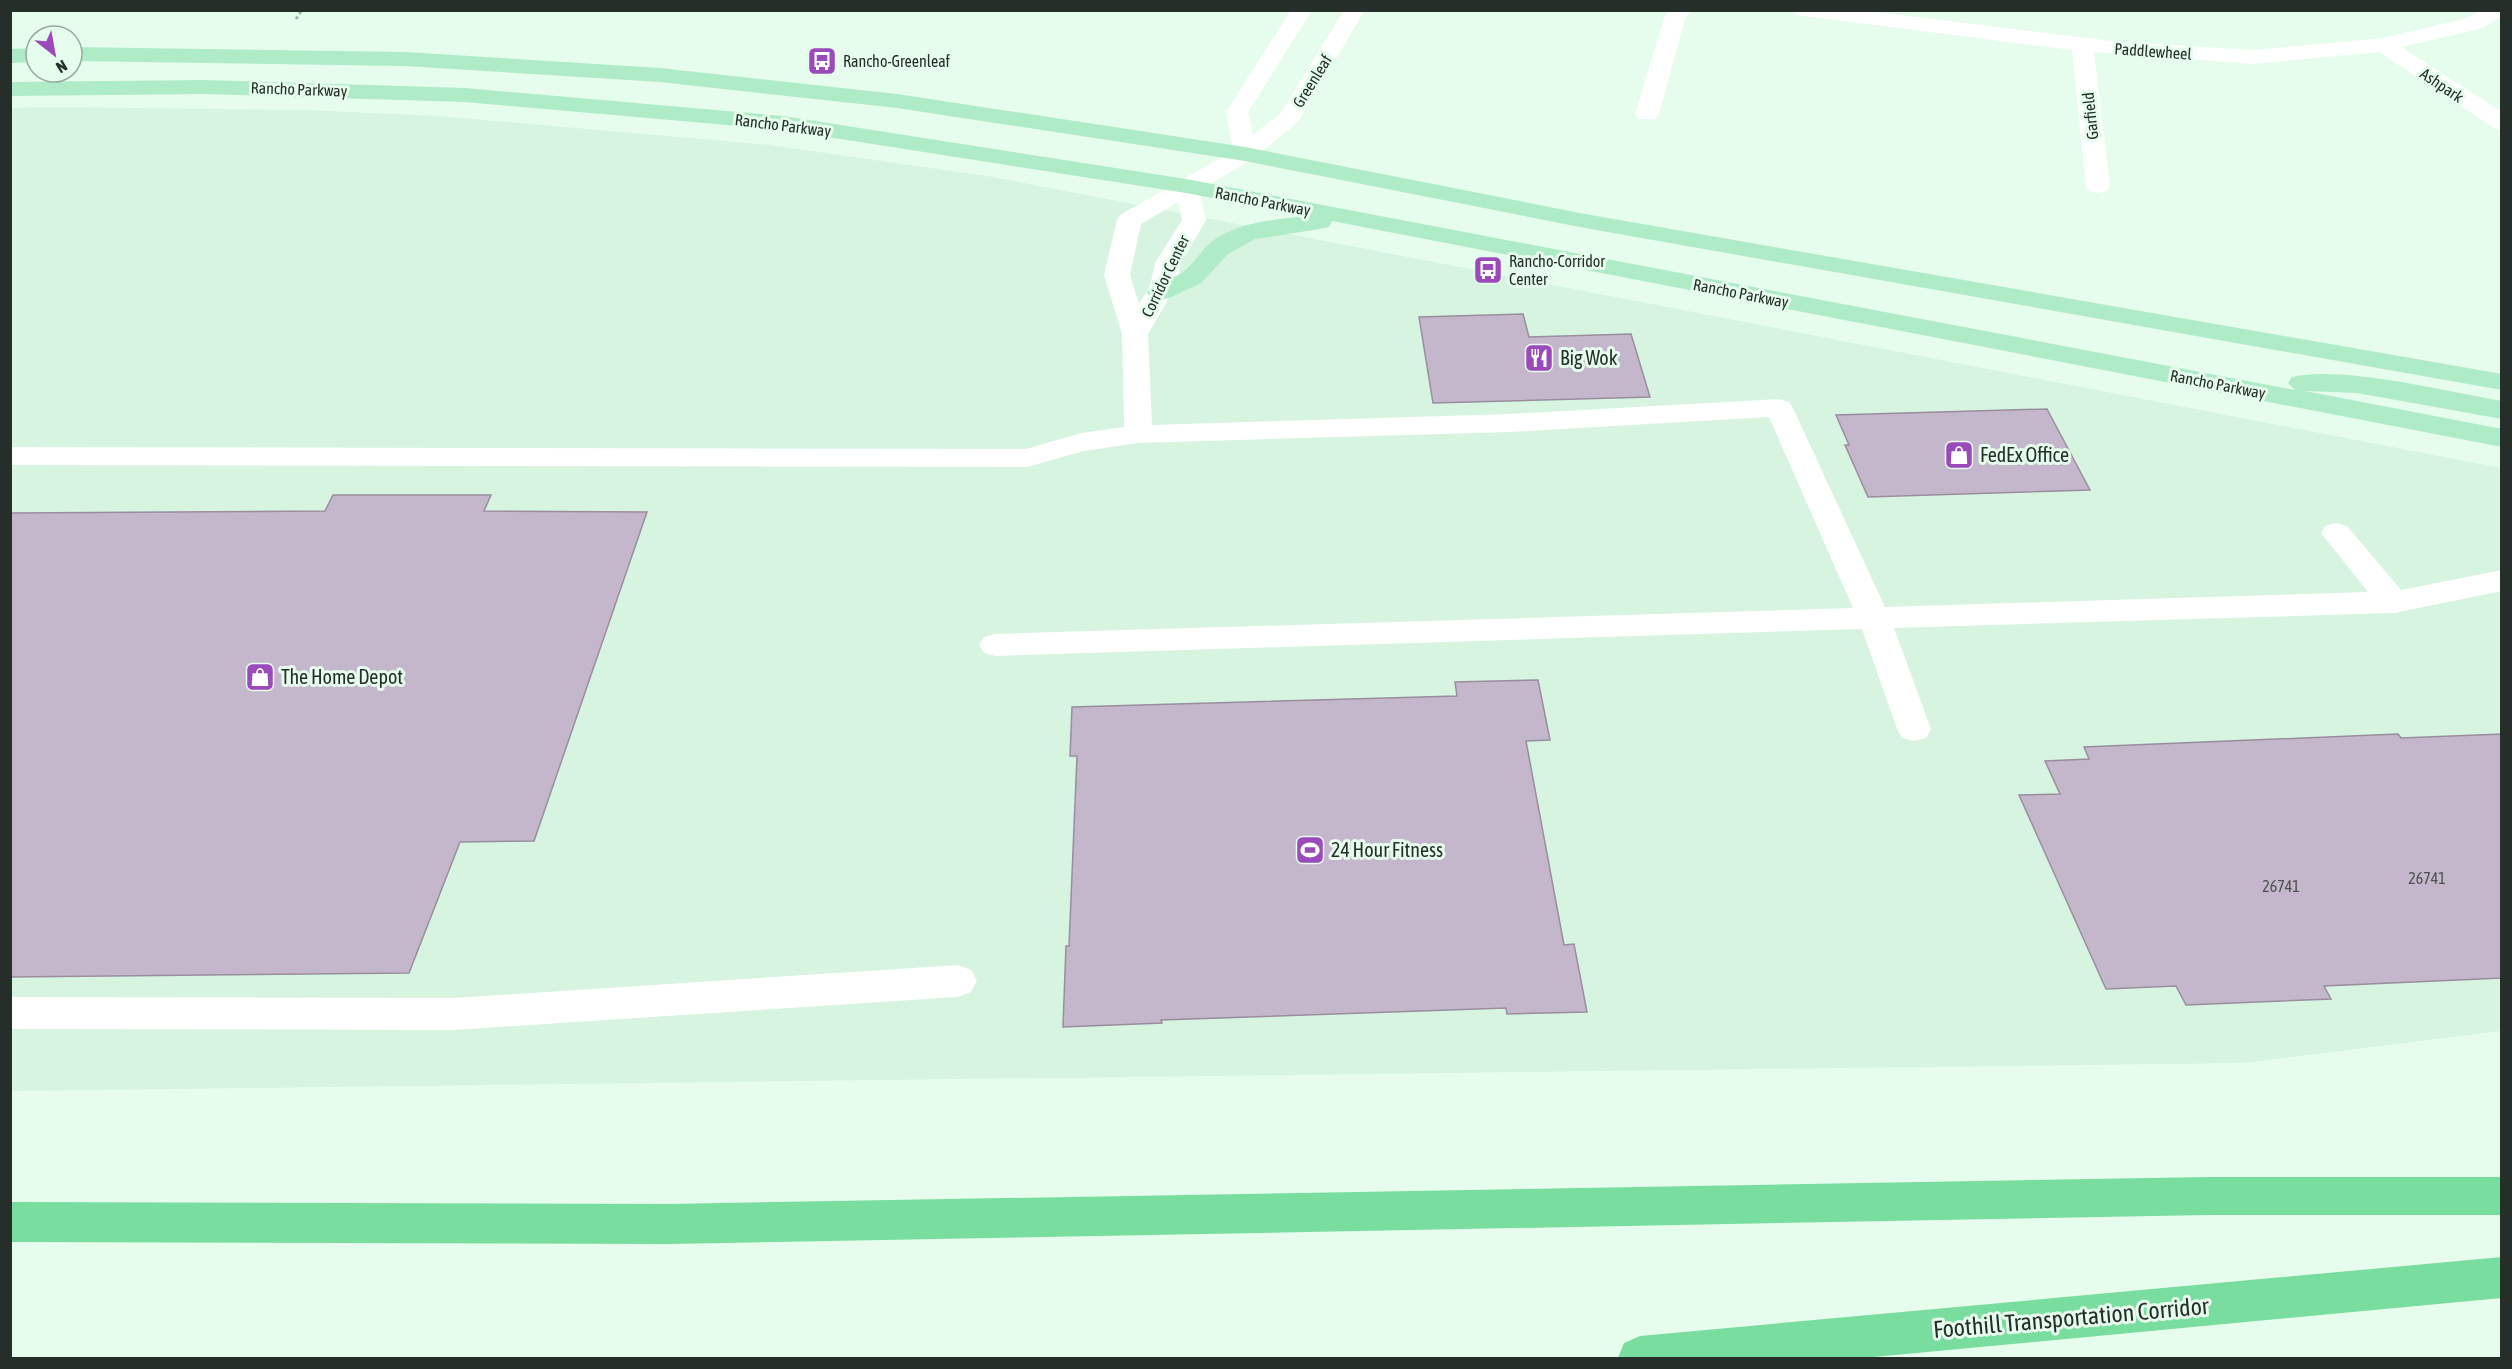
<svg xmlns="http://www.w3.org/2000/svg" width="2512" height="1369" viewBox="0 0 2512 1369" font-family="'Asap Condensed',sans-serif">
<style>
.built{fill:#d6f4df}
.building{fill:#c5b7cb;stroke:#9a8da0;stroke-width:1.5}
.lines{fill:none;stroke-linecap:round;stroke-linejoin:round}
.path{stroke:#a2b4a8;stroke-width:3;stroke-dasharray:3 3;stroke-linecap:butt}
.minor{fill:#fff;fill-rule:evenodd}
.major{fill:#afebc6;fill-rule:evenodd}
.highway{fill:#79dda0;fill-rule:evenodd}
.labels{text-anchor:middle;stroke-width:6;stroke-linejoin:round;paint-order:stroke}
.far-street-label{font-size:16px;fill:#252e28;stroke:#e6fded}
.far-poi-label{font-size:16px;fill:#252e28;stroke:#e6fded;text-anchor:start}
.number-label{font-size:16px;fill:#4d5051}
.poi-label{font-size:20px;fill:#252e28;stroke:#e6fded;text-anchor:start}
.near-street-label{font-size:24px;fill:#252e28;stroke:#e6fded}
</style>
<rect width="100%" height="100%" fill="#e6fded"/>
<polygon class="built" points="56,107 306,110 439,116 769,145 993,177 2501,468 2501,1031 2244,1063 11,1091 10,108"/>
<g class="building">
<polygon points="1523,314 1529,337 1631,334 1650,397 1433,403 1419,317"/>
<polygon points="2047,409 2090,490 1868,497 1845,445 1849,445 1836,415"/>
<polygon points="333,495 491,495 484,511 647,512 534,841 460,842 409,973 10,977 10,513 325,511"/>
<polygon points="1538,680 1550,740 1526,741 1564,945 1574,944 1587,1012 1507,1014 1506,1008 1161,1020 1162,1023 1063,1027 1066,946 1069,946 1077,756 1070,756 1072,707 1457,696 1455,682"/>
<polygon points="2398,734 2401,738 2502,734 2502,978 2324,986 2331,999 2186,1005 2176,986 2106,989 2019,795 2060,794 2045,761 2089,759 2084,747"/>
</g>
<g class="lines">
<polyline class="path" points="296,19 302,10"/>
<g class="minor">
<path d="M1291 10H1312L1248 112 1253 135 1281 113 1344 10H1365L1298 122 1253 159 1199 190 1206 220 1181 263 1176 286 1148 334 1152 425 1510 414 1779 399 1789 402 1793 408 1885 607 2368 592 2321 533 2325 526 2336 523 2347 526 2401 590 2502 570V591L2394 613 1894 628 1931 729 1926 738 1914 741 1902 738 1897 729 1862 629 995 656 984 653 979 645 984 637 995 634 1853 608 1769 417 1510 432 1138 443 1084 451 1027 467 10 465V447L1026 449 1081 433 1124 427 1122 334 1104 275 1117 220 1120 215 1233 151 1226 112ZM1178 202 1182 220 1155 263 1150 286 1139 304 1130 275 1141 224Z"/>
<polygon points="1670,10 1692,10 1685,19 1659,114 1655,119 1639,119 1635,114 1664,18"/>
<polygon points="1794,10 1860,10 2120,42 2253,50 2383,38 2468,18 2481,10 2502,10 2502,16 2483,28 2401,47 2502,112 2502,130 2494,128 2379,52 2253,64 2094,52 2110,186 2107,191 2098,193 2089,191 2086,186 2072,50 1804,16 1796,15"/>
<polygon points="958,965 971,970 977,981 971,992 958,997 454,1030 10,1029 10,997 454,998"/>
</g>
<g class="major">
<polygon points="72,47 405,52 660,68 897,94 1245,147 1585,214 2502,374 2502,390 1585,228 1245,161 897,108 660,82 405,66 72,61"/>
<polygon points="36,48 36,62 10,63 10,49"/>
<path d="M204 80 465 88 783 116 1186 179 2295 390 2288 383 2292 377C2341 365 2449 392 2502 401V419L2357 393 2305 391 2502 429V447L1332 221 1329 227 1320 229 1255 239 1228 254 1201 283 1169 298 1160 300 1151 298 1147 292C1155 280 1172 280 1183 272 1193 265 1200 253 1208 245 1234 222 1273 220 1305 216L1186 193 783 130 465 102 204 94 10 96V82Z"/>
</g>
<g class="highway">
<polygon points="2208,1177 2502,1177 2502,1215 2208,1215 668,1244 10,1242 10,1202 668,1204"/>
<polygon points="2502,1257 2502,1298 1863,1358 1618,1358 1624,1343 1640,1336"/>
</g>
</g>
<defs>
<g id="bus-square" transform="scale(1.5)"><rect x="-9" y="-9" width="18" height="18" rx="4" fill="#9a4aba" stroke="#e6fded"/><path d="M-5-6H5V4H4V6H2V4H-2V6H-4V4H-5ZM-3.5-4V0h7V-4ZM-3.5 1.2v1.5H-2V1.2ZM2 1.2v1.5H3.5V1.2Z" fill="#fff"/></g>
<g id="restaurant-square" transform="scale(1.5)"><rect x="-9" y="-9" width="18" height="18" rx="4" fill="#9a4aba" stroke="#e6fded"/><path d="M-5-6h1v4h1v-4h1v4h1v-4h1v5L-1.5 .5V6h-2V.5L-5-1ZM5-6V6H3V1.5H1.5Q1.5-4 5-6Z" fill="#fff"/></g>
<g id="shop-square" transform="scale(1.5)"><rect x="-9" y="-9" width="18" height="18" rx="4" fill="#9a4aba" stroke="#e6fded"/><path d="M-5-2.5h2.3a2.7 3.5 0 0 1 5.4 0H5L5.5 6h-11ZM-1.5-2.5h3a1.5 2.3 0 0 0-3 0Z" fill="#fff"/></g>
<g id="stadium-square" transform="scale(1.5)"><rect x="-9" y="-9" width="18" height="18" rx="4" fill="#9a4aba" stroke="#e6fded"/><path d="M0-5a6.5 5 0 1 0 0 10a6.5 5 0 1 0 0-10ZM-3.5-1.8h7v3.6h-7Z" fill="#fff"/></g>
</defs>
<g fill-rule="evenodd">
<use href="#bus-square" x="822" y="61"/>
<use href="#bus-square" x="1488" y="270"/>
<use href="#restaurant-square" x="1539" y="358"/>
<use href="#shop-square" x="1959" y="455"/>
<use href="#shop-square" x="260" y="677"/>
<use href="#stadium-square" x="1310" y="850"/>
</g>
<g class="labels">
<g class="far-street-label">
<text transform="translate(2153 51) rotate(4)" y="6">Paddlewheel</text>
<text transform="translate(1312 81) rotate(-58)" y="6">Greenleaf</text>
<text transform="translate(2442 85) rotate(34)" y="6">Ashpark</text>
<text transform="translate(299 89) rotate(2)" y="6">Rancho Parkway</text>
<text transform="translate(2090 116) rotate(-96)" y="6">Garfield</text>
<text transform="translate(783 125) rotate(7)" y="6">Rancho Parkway</text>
<text transform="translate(1263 201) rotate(11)" y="6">Rancho Parkway</text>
<text transform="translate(1165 276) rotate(-64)" y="6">Corridor Center</text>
<text transform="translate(1741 293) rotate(11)" y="6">Rancho Parkway</text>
<text transform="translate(2218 384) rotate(11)" y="6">Rancho Parkway</text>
</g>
<g class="far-poi-label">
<text x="843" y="67">Rancho-Greenleaf</text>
<text x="1509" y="267">Rancho-Corridor<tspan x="1509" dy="18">Center</tspan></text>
</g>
<g class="number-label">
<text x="2427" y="884">26741</text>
<text x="2281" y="892">26741</text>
</g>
<g class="poi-label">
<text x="1560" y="365">Big Wok</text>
<text x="1980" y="462">FedEx Office</text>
<text x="281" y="684">The Home Depot</text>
<text x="1331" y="857">24 Hour Fitness</text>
</g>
<g class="near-street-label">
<text transform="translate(2071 1318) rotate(-5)" y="8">Foothill Transportation Corridor</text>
</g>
</g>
<rect width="2512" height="1369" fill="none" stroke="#252e28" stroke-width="24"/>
<g transform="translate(54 54) rotate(149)"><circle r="28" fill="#e6fded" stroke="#99aa9e" stroke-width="1.5"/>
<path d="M0-4.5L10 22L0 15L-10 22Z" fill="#9a4aba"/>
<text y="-9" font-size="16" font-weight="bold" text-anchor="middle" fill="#252e28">N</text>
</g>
</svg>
